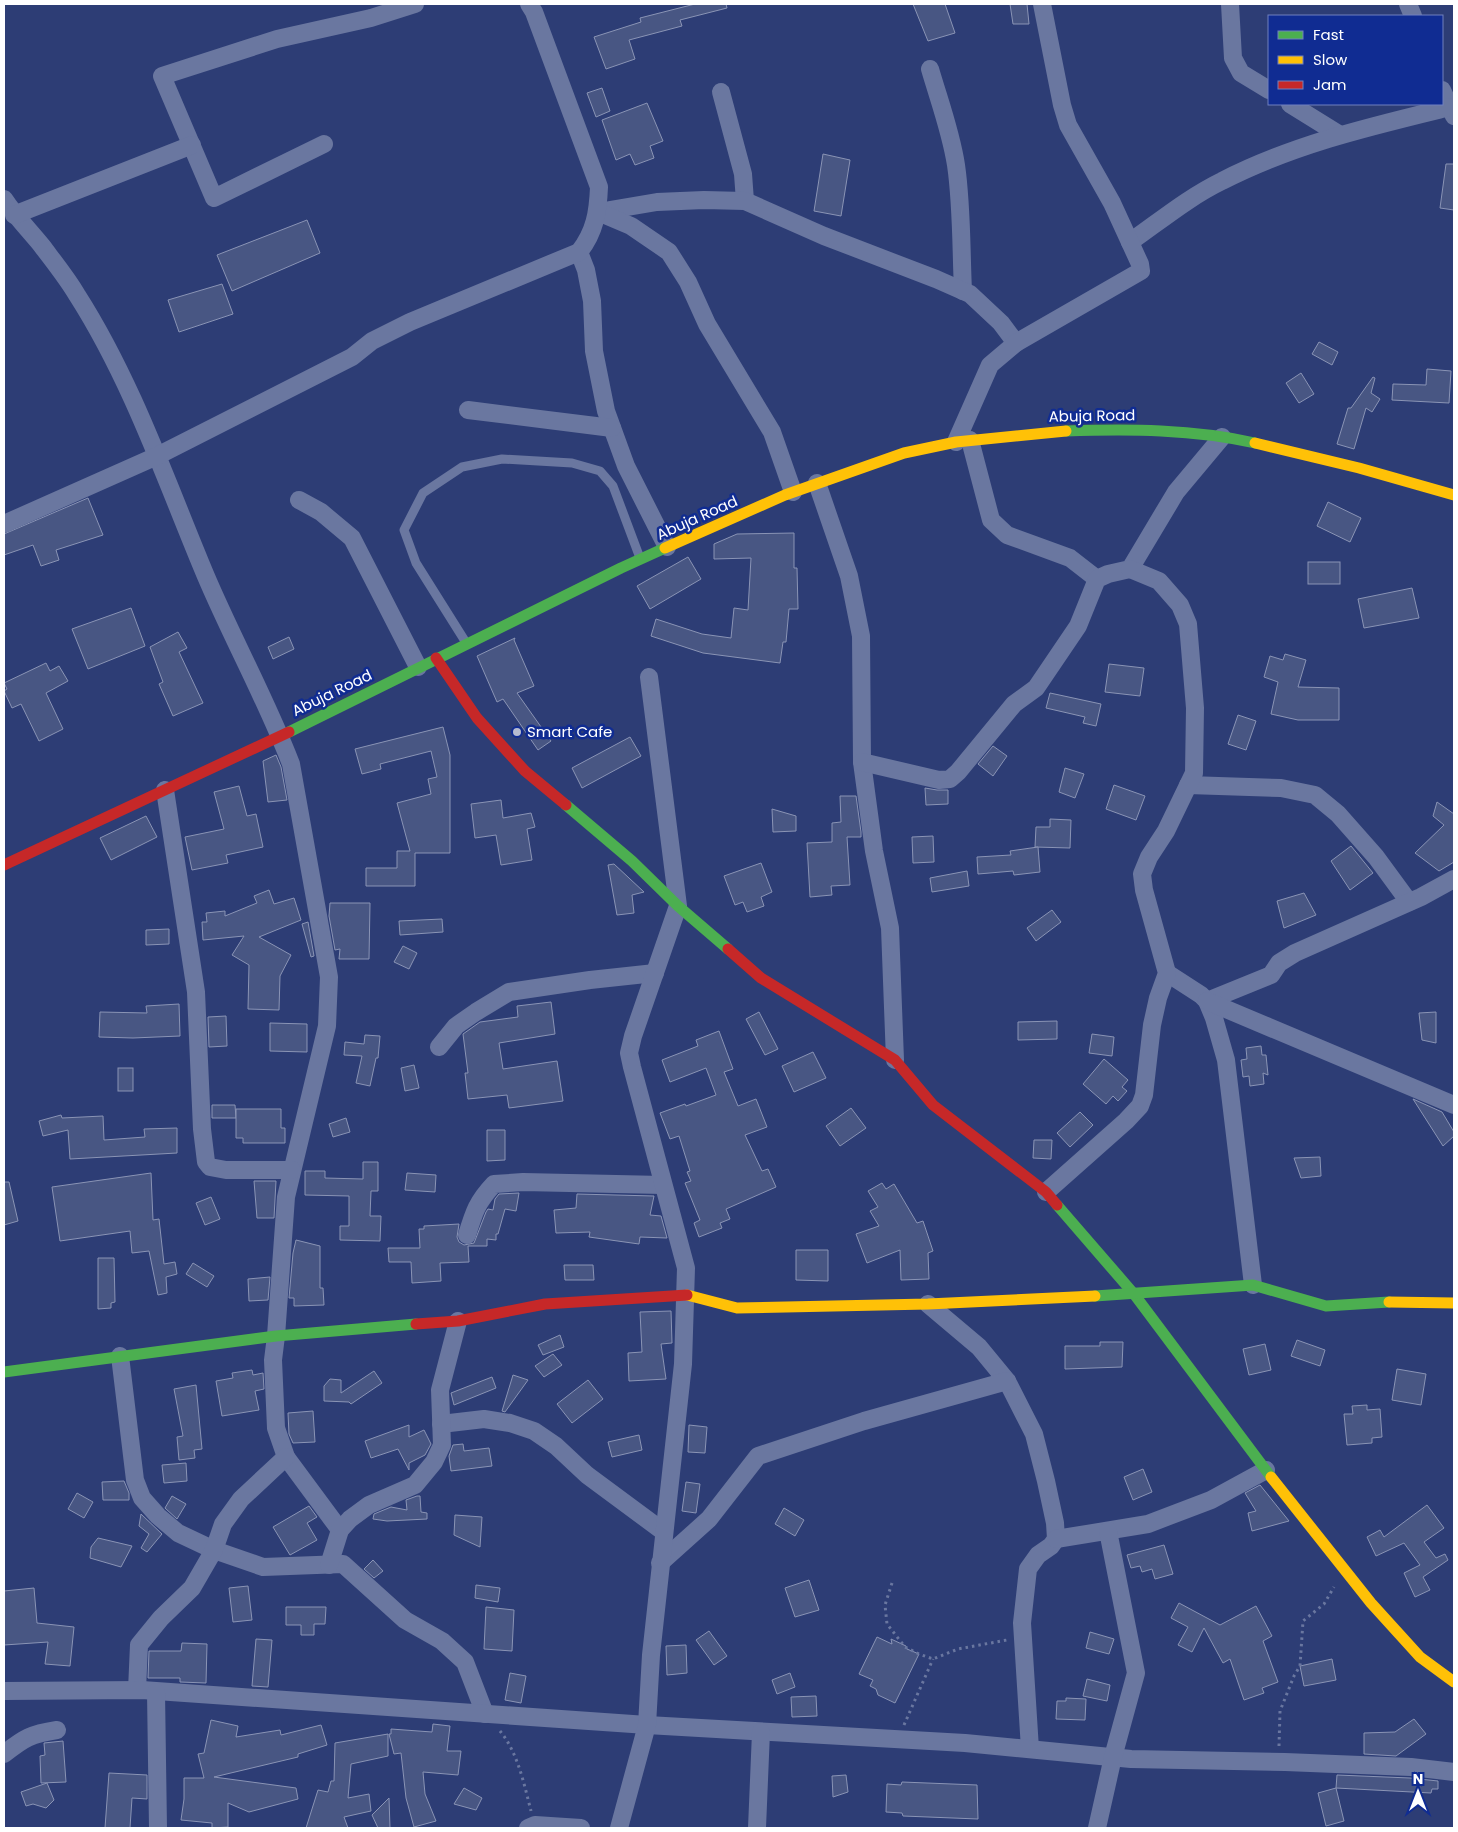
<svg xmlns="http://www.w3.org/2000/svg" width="1458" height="1832" viewBox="0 0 1458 1832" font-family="Poppins,sans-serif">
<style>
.building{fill:#485683;stroke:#8a94b5}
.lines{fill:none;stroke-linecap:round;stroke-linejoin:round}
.path{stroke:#6a77a0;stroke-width:3;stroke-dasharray:2.5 4;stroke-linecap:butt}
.lane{stroke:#6a77a0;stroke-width:9}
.street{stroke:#6a77a0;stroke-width:18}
.fast{stroke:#4caf50;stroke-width:11}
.slow{stroke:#ffc107;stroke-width:11}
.jam{stroke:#c62828;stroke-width:11}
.poi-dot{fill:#b6bbcf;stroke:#102c92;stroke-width:2}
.labels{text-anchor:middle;stroke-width:5;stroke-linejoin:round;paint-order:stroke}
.street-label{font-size:15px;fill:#fff;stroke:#102c92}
.poi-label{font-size:15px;fill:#fff;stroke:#102c92;text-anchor:start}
</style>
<rect width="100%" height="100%" fill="#2d3d75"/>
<g class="building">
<polygon points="695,4 726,4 727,8 680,20 682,26 629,40 635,59 606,69 594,37 641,22 640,18"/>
<polygon points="913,4 945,4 955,33 928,41"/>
<polygon points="1010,4 1027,4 1029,24 1013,24"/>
<polygon points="602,88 610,111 596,117 587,93"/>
<polygon points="647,103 663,141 650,146 654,158 635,165 630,154 616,160 602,120"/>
<polygon points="823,154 850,160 841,216 814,211"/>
<polygon points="1446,164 1454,164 1454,210 1440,208"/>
<polygon points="307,220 320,253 232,291 217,255"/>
<polygon points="222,284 233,314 179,332 168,300"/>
<polygon points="1319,342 1338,352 1332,365 1312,354"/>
<polygon points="1427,369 1451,371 1449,403 1392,400 1393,384 1426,385"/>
<polygon points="1301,373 1314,394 1299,403 1286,383"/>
<polygon points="1373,377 1375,378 1371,393 1380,399 1372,412 1366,408 1354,449 1337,444 1348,408 1351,408"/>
<polygon points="88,498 103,535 56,550 59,560 41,566 33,545 4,555 4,534"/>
<polygon points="1328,502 1361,518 1350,542 1317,526"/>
<polygon points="794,533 794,568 797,568 798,609 789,609 786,642 783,642 780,663 703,653 651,636 656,619 702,634 731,638 734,608 748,610 751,558 714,559 714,544 737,534"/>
<polygon points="688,557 701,579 650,609 637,586"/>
<rect x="1308" y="562" width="32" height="22"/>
<polygon points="1412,588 1419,618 1364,628 1358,599"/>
<polygon points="131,608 145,646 88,669 72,629"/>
<polygon points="178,632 187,648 179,652 203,703 173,716 159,684 163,682 150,647"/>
<polygon points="289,637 294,649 273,659 268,647"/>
<polygon points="515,638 514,640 534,686 517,693 551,741 538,750 503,699 497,702 477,656"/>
<polygon points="1285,654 1306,660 1298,687 1339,688 1339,720 1298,720 1271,714 1278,682 1264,677 1270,656 1283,660"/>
<polygon points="46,663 50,671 59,666 68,681 46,693 63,729 39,741 21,704 12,708 4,691 7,689 4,683"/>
<polygon points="1109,664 1144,668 1140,696 1105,692"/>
<polygon points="1050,693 1101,704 1096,726 1083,723 1085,717 1046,708"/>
<polygon points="1238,715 1256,721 1246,750 1228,744"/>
<polygon points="443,727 450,755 450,853 415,853 415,886 366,886 366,868 397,868 397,851 410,851 397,803 431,794 428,779 437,777 431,751 380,764 381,769 362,774 355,749"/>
<polygon points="630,737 641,756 582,788 572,768"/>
<polygon points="993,746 1007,756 993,776 978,764"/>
<polygon points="276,755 281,767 287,800 268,802 263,761"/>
<polygon points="1065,768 1084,774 1075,798 1059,792"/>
<polygon points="1114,785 1145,796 1136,820 1106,809"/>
<polygon points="239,786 247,816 256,814 263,847 226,855 228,863 192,870 185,837 224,829 214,792"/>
<polygon points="925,788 937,790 948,790 948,804 926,805"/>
<polygon points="840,796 856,796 861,832 861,837 847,837 850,885 831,886 832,895 810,897 807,843 832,842 832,823 841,822"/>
<polygon points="501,800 503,818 531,813 535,827 527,829 532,860 501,865 496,835 475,838 471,804"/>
<polygon points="1437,802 1454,814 1454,862 1439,871 1415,853 1444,825 1433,816"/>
<polygon points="772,809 796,816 796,831 773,832"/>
<polygon points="146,816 157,837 111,860 100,838"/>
<polygon points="1050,819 1071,820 1070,848 1035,847 1036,827 1050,827"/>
<polygon points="933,836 934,862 913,863 912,837"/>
<polygon points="1351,846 1373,873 1350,890 1331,861"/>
<polygon points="1038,847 1040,872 1014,875 1013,871 978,874 977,857 1011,855 1010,851"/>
<polygon points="761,863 772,892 761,897 764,906 747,912 743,902 735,905 724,876"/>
<polygon points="614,864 644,892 632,895 634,913 617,915 608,865"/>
<polygon points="967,871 969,886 932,892 930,878"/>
<polygon points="269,890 274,904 294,898 301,920 259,937 291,955 280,976 279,1010 248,1009 249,965 232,955 244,936 203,940 202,922 207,922 206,913 225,911 225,916 257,903 254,896"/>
<polygon points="1304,893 1316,915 1284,928 1277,901"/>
<polygon points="330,903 370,903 369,959 339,959 340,949 335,950 329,916"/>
<polygon points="1052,910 1061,922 1036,941 1027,928"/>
<polygon points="442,919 443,932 400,935 399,921"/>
<polygon points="308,922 314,956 311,957 302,924"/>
<polygon points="169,929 169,944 146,945 146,930"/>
<polygon points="403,946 417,953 409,969 394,962"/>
<polygon points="551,1002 555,1034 499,1043 503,1069 557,1061 563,1101 509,1108 507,1095 468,1099 465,1073 468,1073 463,1034 480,1022 518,1017 517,1006"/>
<polygon points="179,1004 180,1036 133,1038 99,1037 100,1012 147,1013 146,1006"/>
<polygon points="759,1012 778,1049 765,1055 746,1019"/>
<polygon points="1436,1012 1436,1043 1422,1040 1419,1013"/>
<polygon points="226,1016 227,1046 209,1047 208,1017"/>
<polygon points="1057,1021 1057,1039 1018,1040 1018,1022"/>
<polygon points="270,1023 307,1024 307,1052 270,1051"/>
<polygon points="719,1031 733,1069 724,1072 738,1106 756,1099 767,1127 745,1135 762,1171 768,1169 776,1187 726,1209 730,1219 720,1223 722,1228 699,1237 694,1223 700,1220 685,1183 691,1181 687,1172 690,1171 679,1136 670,1139 660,1113 685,1104 686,1106 716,1095 706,1068 670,1082 662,1060 698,1046 696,1040"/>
<polygon points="1092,1034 1114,1037 1112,1056 1089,1053"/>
<polygon points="365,1035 380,1036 378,1058 376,1058 370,1086 356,1083 362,1056 344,1055 345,1042 364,1044"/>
<polygon points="1261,1046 1262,1055 1266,1055 1268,1075 1263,1073 1264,1084 1250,1086 1249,1076 1243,1077 1241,1060 1247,1059 1246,1048"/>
<polygon points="813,1052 826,1078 794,1092 782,1066"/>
<polygon points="1104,1059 1128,1080 1122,1087 1127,1091 1118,1101 1113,1096 1106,1104 1083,1084"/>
<polygon points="414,1065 419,1088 405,1091 401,1068"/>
<rect x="118" y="1068" width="15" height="23"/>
<polygon points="1413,1099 1442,1112 1454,1132 1454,1136 1443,1146"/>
<polygon points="212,1105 235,1105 236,1118 212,1118"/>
<polygon points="851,1108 866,1128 840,1146 826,1126"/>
<polygon points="236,1109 281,1109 281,1128 285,1128 285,1143 243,1143 243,1138 236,1138"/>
<polygon points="1080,1112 1093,1125 1070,1147 1057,1133"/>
<polygon points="61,1115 62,1118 103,1116 104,1140 145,1137 144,1129 177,1128 177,1153 70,1159 68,1130 43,1136 39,1121"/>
<polygon points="346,1118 350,1132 333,1137 329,1124"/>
<polygon points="487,1130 505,1130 505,1160 487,1161"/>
<polygon points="1034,1140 1052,1140 1051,1159 1033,1158"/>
<polygon points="1320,1157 1321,1176 1301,1178 1294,1158"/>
<polygon points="363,1162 378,1162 378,1191 371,1191 370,1216 381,1216 380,1241 340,1240 340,1226 349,1226 349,1196 305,1195 305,1171 325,1171 325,1178 363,1179"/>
<polygon points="151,1173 153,1220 159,1219 164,1264 175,1262 177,1274 166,1277 167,1293 158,1295 149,1251 132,1253 130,1231 60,1241 52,1187"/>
<polygon points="407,1173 436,1175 435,1192 405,1190"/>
<polygon points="254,1181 276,1181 274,1218 257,1218"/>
<polygon points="4,1182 9,1182 18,1221 4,1225"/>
<polygon points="882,1183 886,1189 894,1184 917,1223 923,1221 933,1251 928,1253 929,1279 901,1280 900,1250 867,1263 856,1234 879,1226 870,1211 878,1207 868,1191"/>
<polygon points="519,1193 516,1211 505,1209 498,1234 496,1234 496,1240 487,1239 487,1246 468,1246 469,1262 440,1263 441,1281 412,1283 411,1262 389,1262 388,1248 420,1248 419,1229 424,1229 424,1226 459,1224 457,1237 459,1242 464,1245 474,1243 486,1212 488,1209 493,1210 495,1199 499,1194"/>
<polygon points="577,1194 654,1196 650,1215 661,1216 667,1238 640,1237 639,1244 589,1237 590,1232 556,1233 554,1210 576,1208"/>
<polygon points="211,1197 220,1219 205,1225 196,1203"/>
<polygon points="296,1240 320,1246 320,1288 323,1288 324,1305 294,1306 294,1298 289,1298 293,1253"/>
<polygon points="796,1250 828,1250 828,1281 796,1280"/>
<polygon points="98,1258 114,1258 115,1302 111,1303 111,1308 98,1309"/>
<polygon points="193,1263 214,1276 207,1287 186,1274"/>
<polygon points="564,1265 593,1265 594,1280 565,1280"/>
<polygon points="270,1277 268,1300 249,1301 248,1279"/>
<polygon points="671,1311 672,1343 661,1344 666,1379 629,1381 628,1353 642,1352 640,1312"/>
<polygon points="560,1335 564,1347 543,1355 538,1345"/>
<polygon points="1297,1340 1325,1350 1320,1366 1291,1356"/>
<polygon points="1100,1342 1123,1342 1122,1367 1065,1369 1065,1346 1100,1346"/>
<polygon points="1265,1344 1271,1370 1249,1375 1243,1349"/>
<polygon points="553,1354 562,1365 544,1377 535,1366"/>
<polygon points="1397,1369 1426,1374 1421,1405 1392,1400"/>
<polygon points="252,1370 253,1375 263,1373 264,1389 255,1391 259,1410 222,1416 216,1381 233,1378 232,1373"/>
<polygon points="374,1371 382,1383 351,1404 349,1402 324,1401 324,1386 330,1379 341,1380 341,1393"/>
<polygon points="513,1375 528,1380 505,1412 502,1411"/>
<polygon points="492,1377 496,1388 454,1405 451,1393"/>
<polygon points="588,1380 603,1399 572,1423 557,1404"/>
<polygon points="196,1385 202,1449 194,1450 195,1458 179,1460 177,1437 183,1436 174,1389"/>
<polygon points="1367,1405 1367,1410 1380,1409 1382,1437 1372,1438 1372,1443 1347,1445 1344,1414 1353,1414 1352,1406"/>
<polygon points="313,1411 315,1442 293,1443 289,1434 288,1413"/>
<polygon points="409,1425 409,1437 424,1430 431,1444 425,1455 409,1463 409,1470 398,1449 371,1458 365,1441"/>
<polygon points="689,1425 707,1427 705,1453 688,1452"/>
<polygon points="639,1435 642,1450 612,1457 608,1442"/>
<polygon points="463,1444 464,1451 489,1448 492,1466 451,1471 449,1456 453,1445"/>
<polygon points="186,1463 187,1481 164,1483 162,1465"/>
<polygon points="1143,1469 1152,1492 1133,1500 1124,1477"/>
<polygon points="124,1481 129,1493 129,1500 103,1500 102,1482"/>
<polygon points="686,1482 700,1484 696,1513 682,1511"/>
<polygon points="1260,1485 1289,1521 1252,1531 1248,1513 1256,1511 1245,1493"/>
<polygon points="77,1493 93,1502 84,1518 68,1509"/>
<polygon points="172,1496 186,1504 177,1519 165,1508"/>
<polygon points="417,1496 420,1496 421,1512 427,1513 427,1519 387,1521 373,1519 374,1514 391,1507 407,1510 406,1500"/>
<polygon points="1427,1505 1444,1528 1424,1542 1436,1558 1445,1554 1448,1560 1423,1577 1430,1590 1415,1597 1404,1573 1420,1565 1404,1543 1376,1556 1367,1537 1380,1530 1384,1537"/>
<polygon points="309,1506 317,1517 307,1523 317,1540 290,1555 273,1527"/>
<polygon points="784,1508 804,1520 795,1536 775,1524"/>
<polygon points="141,1514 162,1534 147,1552 141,1548 149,1534 139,1526"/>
<polygon points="455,1515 482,1517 480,1547 454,1535"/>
<polygon points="98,1538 132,1546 121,1567 90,1558 91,1547"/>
<polygon points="1164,1545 1173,1574 1155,1579 1152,1569 1142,1572 1140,1566 1131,1568 1127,1555"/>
<polygon points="373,1560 383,1571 374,1578 364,1569"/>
<polygon points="809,1580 819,1610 795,1617 785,1588"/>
<polygon points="476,1585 500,1588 498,1602 475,1598"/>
<polygon points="248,1586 252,1620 233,1622 229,1588"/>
<polygon points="34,1588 37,1623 74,1627 70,1666 45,1664 48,1642 4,1645 4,1591"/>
<polygon points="1179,1603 1220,1625 1256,1606 1272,1636 1263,1641 1278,1682 1262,1688 1264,1693 1244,1700 1230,1659 1223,1663 1204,1628 1192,1652 1178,1645 1188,1627 1171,1618"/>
<polygon points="286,1607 326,1607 325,1624 314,1624 314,1635 301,1635 301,1625 286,1625"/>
<polygon points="486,1607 514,1610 512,1651 484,1649"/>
<polygon points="709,1631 727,1656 714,1665 696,1640"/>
<polygon points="1090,1632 1114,1639 1109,1654 1086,1648"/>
<polygon points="877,1637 892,1644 891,1639 906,1646 907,1649 919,1654 895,1703 878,1695 876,1689 870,1686 873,1680 859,1674"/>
<polygon points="256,1639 272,1640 268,1687 252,1686"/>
<polygon points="182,1643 207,1644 206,1683 180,1682 180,1678 148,1678 149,1651 181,1651"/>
<polygon points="686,1645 687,1673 667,1675 666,1646"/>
<polygon points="1332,1659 1336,1680 1304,1686 1300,1666"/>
<polygon points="510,1673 526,1676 521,1703 505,1700"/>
<polygon points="790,1673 795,1687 777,1694 772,1680"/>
<polygon points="1087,1679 1110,1685 1107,1701 1083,1696"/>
<polygon points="816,1696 817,1716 792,1717 791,1697"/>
<polygon points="1066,1698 1086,1699 1085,1720 1056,1719 1057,1701 1066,1701"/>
<polygon points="1414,1719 1426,1734 1396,1756 1364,1754 1364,1733 1395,1732"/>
<polygon points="211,1720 238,1726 236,1737 280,1730 281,1735 321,1725 327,1745 298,1754 298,1757 214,1777 296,1788 298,1799 249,1812 228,1803 228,1827 212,1828 212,1823 181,1820 184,1799 184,1778 204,1778 198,1754 204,1753"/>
<polygon points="433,1724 450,1726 447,1751 461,1751 458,1775 423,1772 425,1794 436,1821 414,1827 406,1798 401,1753 394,1754 389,1734 391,1734 391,1729 432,1732"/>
<polygon points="388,1734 388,1756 351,1764 348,1798 369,1794 371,1811 344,1817 348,1828 306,1828 318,1790 328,1792 331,1781 334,1781 335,1743"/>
<polygon points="63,1741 66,1782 41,1783 40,1756 45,1755 44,1743"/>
<polygon points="109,1773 147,1775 147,1799 132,1798 130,1828 105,1828"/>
<polygon points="846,1775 848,1792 833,1797 832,1776"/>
<polygon points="1337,1775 1410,1778 1438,1781 1438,1789 1432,1789 1431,1793 1336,1788"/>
<polygon points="902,1782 977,1785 978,1819 903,1816 902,1813 886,1812 887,1784 901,1785"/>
<polygon points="47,1783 54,1800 46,1808 33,1804 26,1806 21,1792"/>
<polygon points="464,1788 482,1798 476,1810 454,1804"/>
<polygon points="1336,1788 1344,1821 1326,1826 1318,1793"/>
<polygon points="389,1798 390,1828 378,1828 372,1815"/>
</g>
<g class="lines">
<g class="path">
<polyline points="892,1583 885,1605 887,1624 905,1647 919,1654 933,1659 958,1649 1007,1640"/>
<polyline points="904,1725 933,1659"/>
<path d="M500 1731C518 1753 524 1784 531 1811"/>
<polyline points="1279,1746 1280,1711 1294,1676 1300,1666 1303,1621 1324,1604 1334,1587"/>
</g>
<polyline class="lane" points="465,641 416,563 404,530 423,493 462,467 502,459 572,463 600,471 613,486 640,558"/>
<g class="street">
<polyline points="1230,4 1233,58 1241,73 1269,90"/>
<polyline points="1408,4 1413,16"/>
<path d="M930 69C939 100 951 132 956 165 962 206 961 249 963 291"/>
<polyline points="1442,90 1454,116"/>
<polyline points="721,92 743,174 745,201"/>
<polyline points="1290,104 1340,135"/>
<polyline points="324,144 214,198 162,76 277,39 371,18 415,4"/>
<path d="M4 199C15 216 29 230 42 246 54 262 67 278 77 295 132 381 166 481 205 574 232 638 266 699 291 764L329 977 327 1026 286 1197 276 1336 273 1360 276 1428 286 1457 340 1530"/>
<polyline points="598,212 657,202 704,200 745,201 824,236 936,279 970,294 1001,323 1016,343"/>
<polyline points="598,212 631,226 669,252 688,282 707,324 772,432 793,492"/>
<polyline points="14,215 192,145"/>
<path d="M1130 242C1160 221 1189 197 1222 181 1294 144 1372 126 1450 107"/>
<polyline points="579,252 586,270 592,301 594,351 606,411 626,466 667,547"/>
<polyline points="468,410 612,428"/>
<polyline points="970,440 991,520 1007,535 1070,558 1097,579"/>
<polyline points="956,442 990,365 1016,343 1141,271 1140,264 1112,203 1068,125 1062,105 1042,4"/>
<polyline points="817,483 849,576 861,636 862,762 874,851 890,928 895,1060"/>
<polyline points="299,500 321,512 352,538 418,667"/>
<path d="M4 524 157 456 352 357 372 341 410 322 579 252C595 232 598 212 599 187L534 12 529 4"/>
<polyline points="862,762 939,780 950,779 958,772 1014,704 1036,688 1078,626 1097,579 1108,574 1130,569 1176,492 1222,437"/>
<polyline points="1188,785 1281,788 1315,795 1338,814 1376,857 1409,902"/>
<polyline points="165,790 196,992 202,1129 206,1162 210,1167 226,1170 292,1170"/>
<polyline points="1167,973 1201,995 1207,1001 1214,1018 1226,1060 1253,1285"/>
<polyline points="1207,1001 1271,975 1279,963 1295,953 1421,897 1454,879"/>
<polyline points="1207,1001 1454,1105"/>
<polyline points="439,1047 456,1026 476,1012 509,992 590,980 655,973"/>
<polyline points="1046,1192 1126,1121 1140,1106 1144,1095 1152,1025 1158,998 1167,973 1144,890 1142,874 1149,857 1166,831 1194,773 1195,708 1188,624 1180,605 1159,581 1130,569"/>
<path d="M467 1235C474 1212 477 1202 494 1184L523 1182 663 1185"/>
<polyline points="928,1304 979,1347 1007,1381 1034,1434 1046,1481 1055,1523 1056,1539 1051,1546 1038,1555 1028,1569 1022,1623 1030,1749"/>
<polyline points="120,1356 135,1480 142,1498 158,1516 178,1533 214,1550 263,1567 343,1564 405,1620 442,1641 465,1662 485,1714"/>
<polyline points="441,1424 484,1419 510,1423 534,1431 556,1446 587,1475 664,1532"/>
<polyline points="1056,1539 1148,1524 1211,1500 1266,1470"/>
<polyline points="660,1563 709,1519 758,1456 864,1421 1007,1381"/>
<polyline points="329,1565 340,1530 350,1519 369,1505 415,1485 434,1462 442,1445 440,1390 458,1321"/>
<polyline points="137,1690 139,1645 161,1618 192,1588 214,1550 223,1524 241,1499 286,1457"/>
<polyline points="4,1691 142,1690 647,1725 965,1743 1131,1759 1285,1762 1411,1767 1454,1772"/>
<polyline points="156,1692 158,1828"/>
<path d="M4 1754C24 1738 31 1734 57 1730"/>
<polyline points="528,1828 535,1825 581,1828"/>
<polyline points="619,1828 647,1725 651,1655 683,1364 686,1268 632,1067 629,1053 633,1036 678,906 649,677"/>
<polyline points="757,1828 761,1732"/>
<polyline points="1097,1828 1113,1757 1136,1673 1108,1531"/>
</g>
<g class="fast">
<path d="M1066 431C1129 429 1193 429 1255 443"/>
<polyline points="289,732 621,568 665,548"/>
<polyline points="566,805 632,861 678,906 728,949"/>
<polyline points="1057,1205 1134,1294 1271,1477"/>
<polyline points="1095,1296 1253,1285 1326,1306 1389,1302"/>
<polyline points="4,1372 276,1336 416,1324"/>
</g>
<g class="slow">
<polyline points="1255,443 1359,468 1454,495"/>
<polyline points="665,548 785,495 904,453 956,442 1066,431"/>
<polyline points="687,1295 737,1308 928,1304 1095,1296"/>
<polyline points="1389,1302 1454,1303"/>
<polyline points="1271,1477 1371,1603 1420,1657 1454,1682"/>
</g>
<g class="jam">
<polyline points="436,658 477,718 525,771 566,805"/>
<polyline points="4,865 289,732"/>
<polyline points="728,949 761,978 895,1060 933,1105 1046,1192 1057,1205"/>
<polyline points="416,1324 458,1321 545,1304 687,1295"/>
</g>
</g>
<circle class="poi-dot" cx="517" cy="732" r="5"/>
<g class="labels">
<g class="street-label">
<text transform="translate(1092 416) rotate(-1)" y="5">Abuja Road</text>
<text transform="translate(697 518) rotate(-24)" y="5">Abuja Road</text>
<text transform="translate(332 693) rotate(-26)" y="5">Abuja Road</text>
</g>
<g class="poi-label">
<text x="527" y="737">Smart Cafe</text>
</g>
</g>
<rect width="1458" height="1832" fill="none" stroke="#ffffff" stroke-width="10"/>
<rect x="1268" y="15" width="175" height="90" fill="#102c92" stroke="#7080be"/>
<rect x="1278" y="31" width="25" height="8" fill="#4caf50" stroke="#7080be"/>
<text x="1313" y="40" font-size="15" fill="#ffffff">Fast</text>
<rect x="1278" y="56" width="25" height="8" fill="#ffc107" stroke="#7080be"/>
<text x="1313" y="65" font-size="15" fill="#ffffff">Slow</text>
<rect x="1278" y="81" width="25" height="8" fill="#c62828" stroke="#7080be"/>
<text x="1313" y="90" font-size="15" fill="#ffffff">Jam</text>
<g transform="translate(1418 1792)" stroke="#102c92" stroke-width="4" paint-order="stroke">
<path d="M0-4L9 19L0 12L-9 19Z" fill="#ffffff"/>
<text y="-8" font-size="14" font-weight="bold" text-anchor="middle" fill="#ffffff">N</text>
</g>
</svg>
